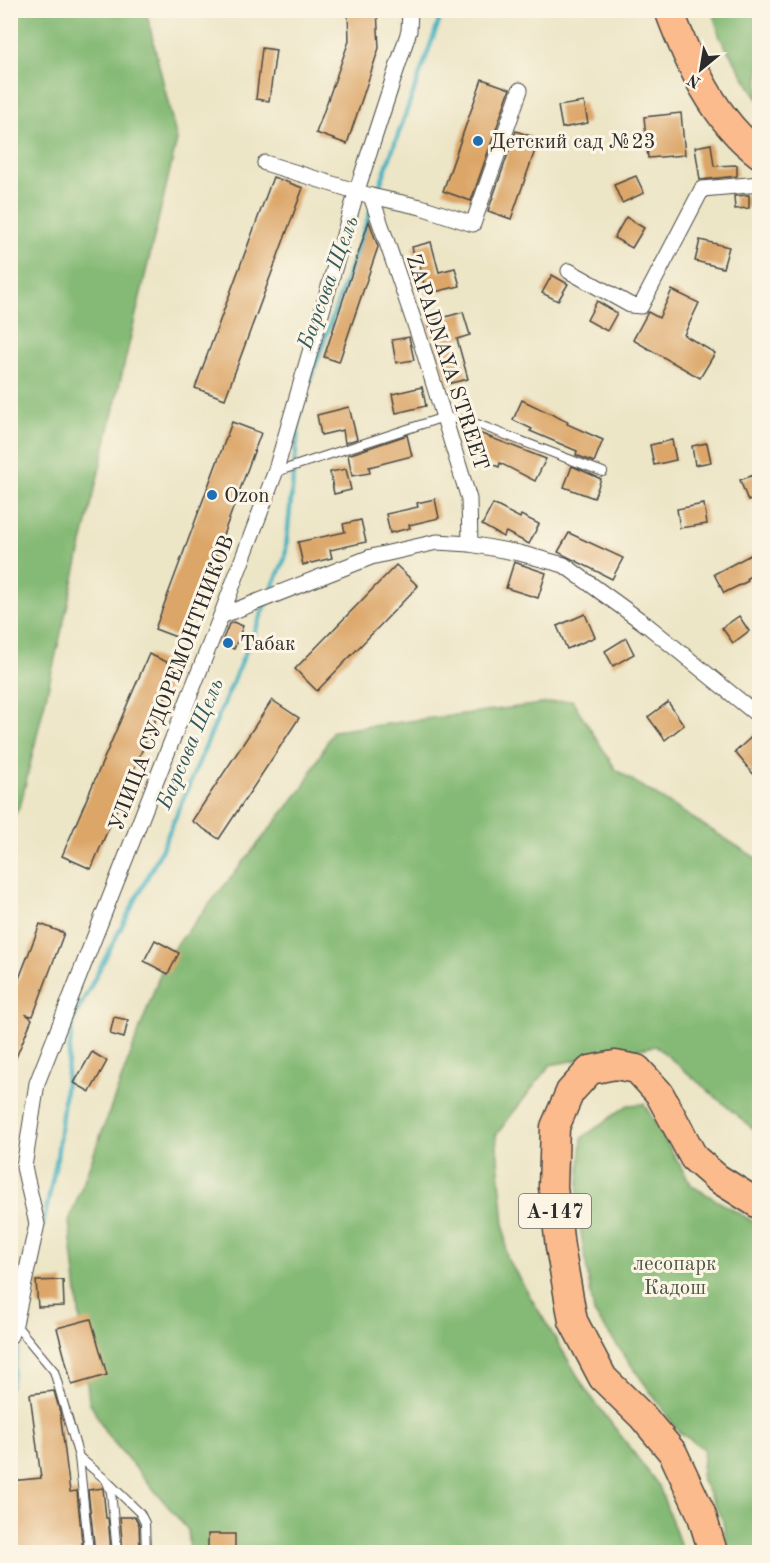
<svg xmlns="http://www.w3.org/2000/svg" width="770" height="1563" viewBox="0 0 770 1563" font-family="'Old Standard TT',serif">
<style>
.forest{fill:#85ba76;stroke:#587250;stroke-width:1.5}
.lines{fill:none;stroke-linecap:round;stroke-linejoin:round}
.stream{stroke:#43b0bf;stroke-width:4.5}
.building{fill:#dca667}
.lane-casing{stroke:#484742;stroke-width:10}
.street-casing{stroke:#484742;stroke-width:17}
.highway-casing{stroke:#484742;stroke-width:31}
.lane{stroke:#fff;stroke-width:8}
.street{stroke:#fff;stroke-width:15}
.highway{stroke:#fbbb8d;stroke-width:28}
.poi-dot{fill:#1f6fb2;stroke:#fcf5e5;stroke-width:2}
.labels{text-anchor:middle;stroke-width:6;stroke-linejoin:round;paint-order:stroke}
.shield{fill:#fcf5e5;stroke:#6a6863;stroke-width:1.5}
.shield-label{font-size:20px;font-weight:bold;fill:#2b2b2b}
.poi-label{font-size:21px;fill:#2b2b2b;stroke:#fcf5e5;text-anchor:start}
.street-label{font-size:21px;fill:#2b2b2b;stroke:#fcf5e5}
.park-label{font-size:21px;fill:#4a5743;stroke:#fcf5e5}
.water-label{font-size:22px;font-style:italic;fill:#335a5f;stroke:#fcf5e5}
</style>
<rect width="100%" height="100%" fill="#fcf5e5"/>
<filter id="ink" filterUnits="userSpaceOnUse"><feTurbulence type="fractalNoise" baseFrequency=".0167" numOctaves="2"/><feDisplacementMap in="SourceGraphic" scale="12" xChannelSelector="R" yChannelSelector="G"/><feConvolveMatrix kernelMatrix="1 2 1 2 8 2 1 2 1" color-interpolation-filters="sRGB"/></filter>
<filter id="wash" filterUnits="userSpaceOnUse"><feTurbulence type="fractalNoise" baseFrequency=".008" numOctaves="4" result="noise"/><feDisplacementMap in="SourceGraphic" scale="24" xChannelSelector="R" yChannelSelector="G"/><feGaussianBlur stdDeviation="1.35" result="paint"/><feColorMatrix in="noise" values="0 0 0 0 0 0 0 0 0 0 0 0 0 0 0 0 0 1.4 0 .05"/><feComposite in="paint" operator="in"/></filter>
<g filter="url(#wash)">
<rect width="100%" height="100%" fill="#ece5c6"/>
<g class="forest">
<polygon points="11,10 146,11 177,140 21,803 11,821"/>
<polygon points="713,11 759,11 759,101 720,38"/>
<polygon points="572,700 616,770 759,860 759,1134 656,1046 550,1065 496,1135 507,1258 586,1390 659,1486 683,1552 190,1552 188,1530 106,1433 89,1401 69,1221 166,958 302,789 333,731"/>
<polygon points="644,1104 692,1186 759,1225 759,1552 728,1552 723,1521 701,1478 704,1449 679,1432 594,1313 577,1209 582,1138 628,1105"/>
</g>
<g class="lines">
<g class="stream">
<polyline points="377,193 443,10"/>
<polyline points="310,380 371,210"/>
<polyline points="270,593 285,558 300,410"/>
<polyline points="43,1225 57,1158 73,1020 161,851 266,604"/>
<polyline points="10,1387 26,1307"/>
</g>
</g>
<g id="blocks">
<g class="building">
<polygon points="348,10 377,10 379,48 347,144 316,133 349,41"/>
<polygon points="262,48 276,50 269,101 256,99"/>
<polygon points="482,79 510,89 471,201 443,191"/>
<polygon points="584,102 588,123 562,128 558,106"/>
<polygon points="681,113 685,155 648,158 644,117"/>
<polygon points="516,131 539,139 511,219 488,211"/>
<polygon points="711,144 714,166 737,165 737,176 700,180 695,147"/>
<polygon points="636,176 644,193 622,203 614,185"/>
<polygon points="273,177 303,188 225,399 195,388"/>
<polygon points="749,195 749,208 735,209 734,196"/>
<polygon points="626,217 644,228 632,248 614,238"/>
<polygon points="369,221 378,247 339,362 324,357"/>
<polygon points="700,240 729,247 723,268 695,261"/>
<polygon points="431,242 439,272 455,268 460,286 426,294 420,266 417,266 412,247"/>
<polygon points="552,275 568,284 558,301 542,293"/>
<polygon points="672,290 699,303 684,335 715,353 700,378 633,340 648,312 659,318"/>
<polygon points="597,301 617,313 607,331 587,320"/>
<polygon points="463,312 470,335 457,339 468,379 447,384 428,322"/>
<polygon points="409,337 414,360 396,363 392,340"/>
<polygon points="422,387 426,406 396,413 392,394"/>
<polygon points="522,400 568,422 567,424 603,440 594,462 576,455 577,451 530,431 532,429 513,420"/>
<polygon points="349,407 357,439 345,443 343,430 321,435 317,415"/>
<polygon points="232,422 261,433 184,640 155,629"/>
<polygon points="479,433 546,459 535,481 500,463 499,467 470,456"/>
<polygon points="407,435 412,456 369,467 370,473 352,476 348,455"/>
<polygon points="672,440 676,460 654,465 650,445"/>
<polygon points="707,443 711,462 695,465 692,446"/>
<polygon points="572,466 601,479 594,498 564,487"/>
<polygon points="346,469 351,490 334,494 330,472"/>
<polygon points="759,473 759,497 748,501 740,480"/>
<polygon points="435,499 439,518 409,525 410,528 390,533 386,514 418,507 417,503"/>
<polygon points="493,504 520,518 521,515 539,524 529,544 506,532 503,537 482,525"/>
<polygon points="704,504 707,524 680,528 677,509"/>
<polygon points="361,520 366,542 330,550 332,558 303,565 298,542 345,532 343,524"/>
<polygon points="569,533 623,558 612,579 558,552"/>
<polygon points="756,552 759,559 759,571 747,578 748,581 724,593 714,574"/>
<polygon points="514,562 546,573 538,598 506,588"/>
<polygon points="396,565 418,586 317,691 295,669"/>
<polygon points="585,614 595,637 567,649 557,626"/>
<polygon points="739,616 749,631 733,643 722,628"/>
<polygon points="233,622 243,626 234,649 221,644 229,624"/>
<polygon points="626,638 634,654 613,666 605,651"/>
<polygon points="149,654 178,667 91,869 62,856"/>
<polygon points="272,700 299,718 219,839 192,821"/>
<polygon points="668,702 684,725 665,740 648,717"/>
<polygon points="759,730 759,781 735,752"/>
<polygon points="40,924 64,933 33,1016 27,1015 32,1019 10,1072 10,1002"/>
<polygon points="155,940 179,953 168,974 144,961"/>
<polygon points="114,1017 128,1020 124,1038 110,1034"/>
<polygon points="92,1052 107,1061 90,1092 74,1083"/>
<polygon points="63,1280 64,1306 38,1307 36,1281"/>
<polygon points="91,1319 107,1375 72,1385 57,1328"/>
<polygon points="54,1391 60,1412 70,1492 77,1491 83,1552 16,1552 10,1504 10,1481 41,1478 30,1394"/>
<polygon points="103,1488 106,1518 108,1518 111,1552 95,1552 88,1490"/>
<polygon points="120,1517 135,1517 139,1525 140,1552 123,1552"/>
<rect x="208" y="1534" width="27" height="18"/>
</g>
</g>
</g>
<g filter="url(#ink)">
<use href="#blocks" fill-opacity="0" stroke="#484742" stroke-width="1.5"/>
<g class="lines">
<g class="lane-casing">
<g id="lane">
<polyline points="276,472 444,417 469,421 603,472"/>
<polyline points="15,1324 54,1371 79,1457 89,1552"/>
<polyline points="79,1457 106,1480 111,1492 117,1552"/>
<polyline points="108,1482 140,1513 145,1523 146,1552"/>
</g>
</g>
<g class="street-casing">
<g id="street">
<polyline points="265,163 371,196 421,207 473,224 520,90"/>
<polyline points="371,196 420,339 469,499 470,544"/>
<polyline points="569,271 630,305 641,306 702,189 760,184"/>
<polyline points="221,616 371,557 437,542 470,544 519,553 564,565 648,626 760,717"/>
<polyline points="10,1336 15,1324 37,1224 24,1167 37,1083 221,616 275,473 357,190 409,31 410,10"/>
</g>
</g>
<g class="highway-casing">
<g id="highway">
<path d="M669 10C688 61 715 122 760 154"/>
<polyline points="713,1552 701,1513 673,1453 643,1417 603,1378 573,1321 560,1247 553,1187 555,1127 570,1092 590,1070 615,1065 637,1069 659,1093 694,1158 717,1178 760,1205"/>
</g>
</g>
<use href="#lane" class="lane"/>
<use href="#street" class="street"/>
<use href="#highway" class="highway"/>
</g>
</g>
<g class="poi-dot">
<circle cx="478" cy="141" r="6"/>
<circle cx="212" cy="495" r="6"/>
<circle cx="228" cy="643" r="6"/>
</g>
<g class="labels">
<rect class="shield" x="519" y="1194" width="72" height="34" rx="4.5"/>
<g class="shield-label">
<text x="555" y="1218">А-147</text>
</g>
<g class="poi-label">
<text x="490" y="148">Детский сад №23</text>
<text x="224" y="502">Ozon</text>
<text x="240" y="650">Табак</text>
</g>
<g class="street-label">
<text transform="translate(448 362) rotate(72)" y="7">ZAPADNAYA STREET</text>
<text transform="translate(171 683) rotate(-69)" y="7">УЛИЦА СУДОРЕМОНТНИКОВ</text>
</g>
<g class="park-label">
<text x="675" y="1270">лесопарк<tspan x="675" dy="24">Кадош</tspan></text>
</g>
<g class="water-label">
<text transform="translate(327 282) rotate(-70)" y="8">Барсова Щель</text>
<text transform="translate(189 743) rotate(-67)" y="8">Барсова Щель</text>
</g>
</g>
<rect width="770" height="1563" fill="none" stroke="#fcf5e5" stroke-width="36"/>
<g transform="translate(701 69) rotate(210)" stroke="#fcf5e5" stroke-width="4.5" paint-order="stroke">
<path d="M0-4.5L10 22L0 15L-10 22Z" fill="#2b2b2b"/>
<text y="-9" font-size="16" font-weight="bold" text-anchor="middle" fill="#2b2b2b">N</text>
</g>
</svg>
